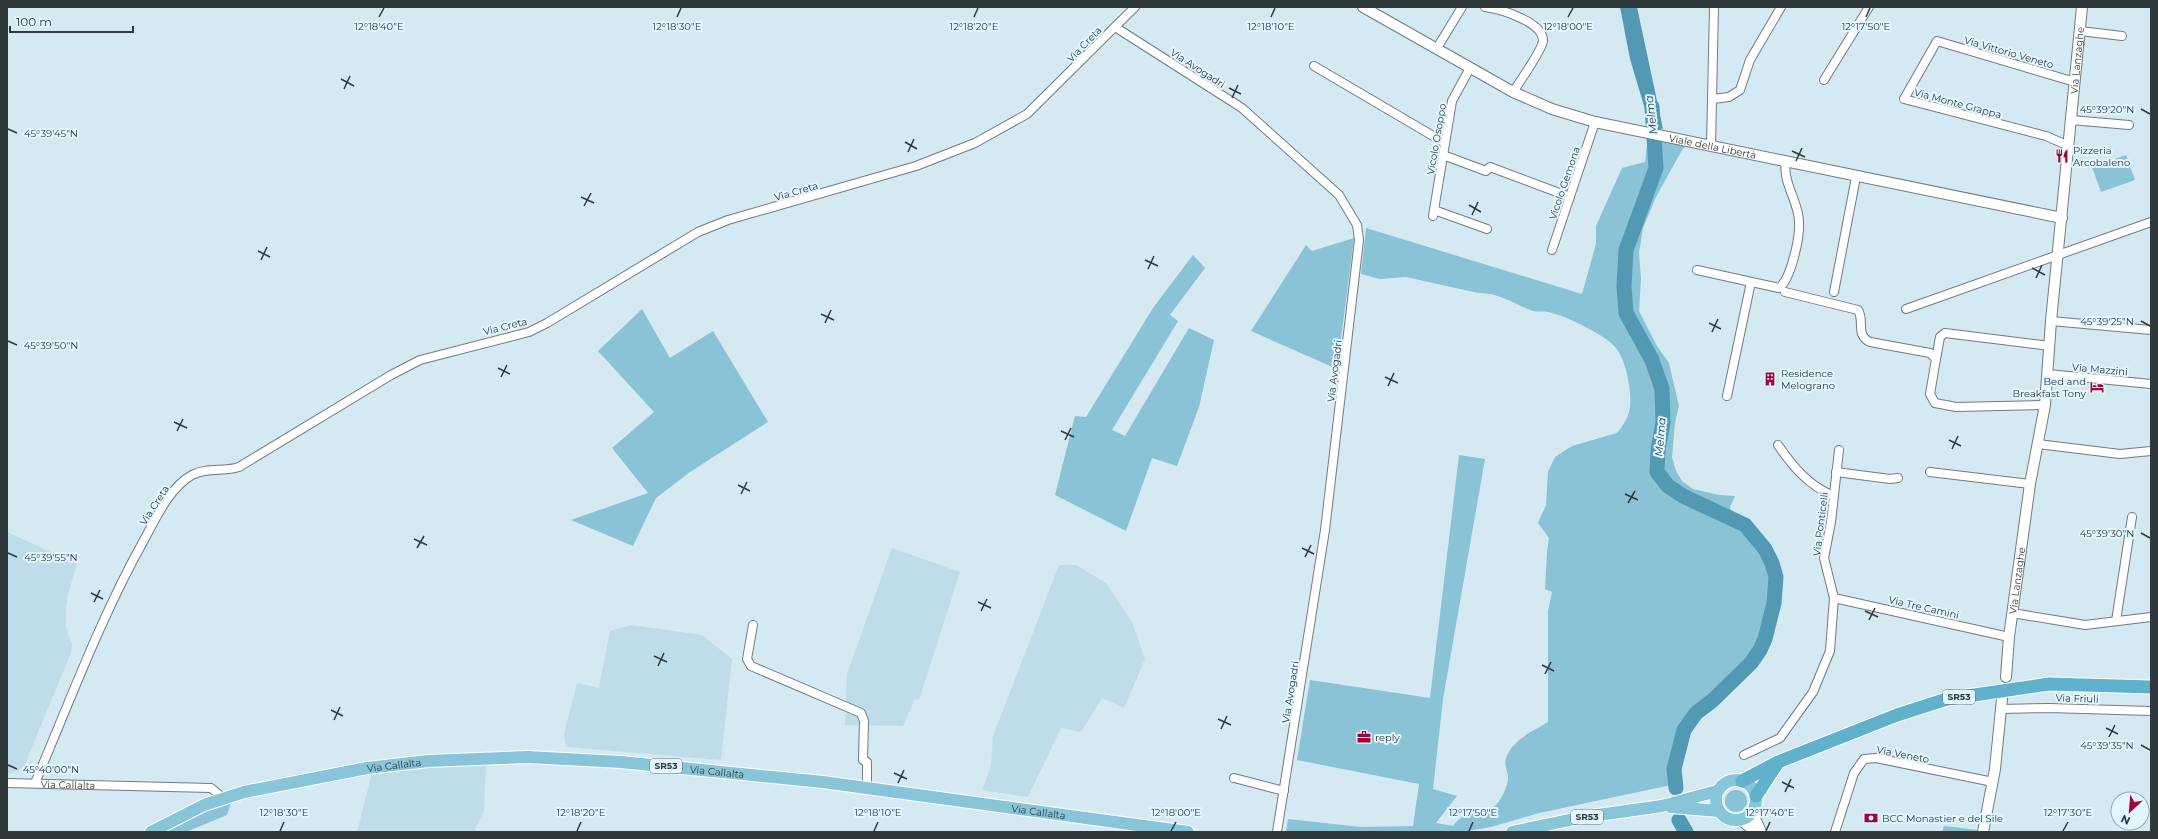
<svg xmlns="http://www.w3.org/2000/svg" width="2158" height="839" viewBox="0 0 2158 839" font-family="Montserrat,sans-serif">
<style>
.built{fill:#bfdde8}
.green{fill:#8ac2d6}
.water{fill:#529ab3}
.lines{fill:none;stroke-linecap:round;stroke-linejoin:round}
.river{stroke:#529ab3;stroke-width:15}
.minor-casing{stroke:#6b7e85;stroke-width:10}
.tertiary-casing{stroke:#6b7e85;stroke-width:12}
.primary-casing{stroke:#fff;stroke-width:14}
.trunk-casing{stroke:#fff;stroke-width:15}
.minor{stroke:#fff;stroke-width:8}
.tertiary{stroke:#fff;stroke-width:10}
.primary{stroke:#88c5d9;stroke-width:12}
.trunk{stroke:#60b2cc;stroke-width:13}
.ticks{fill:none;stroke:#30393c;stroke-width:1.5}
.labels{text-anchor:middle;stroke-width:4;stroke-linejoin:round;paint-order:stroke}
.shield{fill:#e1f6ff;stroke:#657276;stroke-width:1}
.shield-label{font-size:9px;font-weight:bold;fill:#30393c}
.street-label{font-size:10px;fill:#30393c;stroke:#e1f6ff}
.poi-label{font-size:10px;fill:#30393c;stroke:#e1f6ff;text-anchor:start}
.water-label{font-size:11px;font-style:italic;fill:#173a45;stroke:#e1f6ff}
.ticks-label{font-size:10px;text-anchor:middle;fill:#30393c;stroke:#e1f6ff;stroke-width:4;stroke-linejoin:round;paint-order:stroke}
</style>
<rect width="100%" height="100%" fill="#d4e9f1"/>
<g class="built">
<polygon points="7,532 77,564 68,594 66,607 66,628 72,644 71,653 25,764 19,771 7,774"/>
<polygon points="892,548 960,572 919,700 915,699 903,726 845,725 847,674"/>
<polygon points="1059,565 1076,565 1106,583 1132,622 1145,659 1124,708 1102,698 1081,732 1061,728 1028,797 982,790 991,766 993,736"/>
<polygon points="631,625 702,635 732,659 721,760 566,747 564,734 577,683 599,688 610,631"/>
<polygon points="486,763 484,810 474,832 357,832 372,773 437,766"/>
</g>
<g class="green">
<path d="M1648 138 1686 146 1682 150 1656 197 1643 228 1639 253 1641 279 1639 311 1657 346 1669 363 1679 406 1675 423 1672 457 1676 471 1682 481 1693 489 1719 495 1735 496 1730 507 1731 514C1778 542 1784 572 1772 623 1769 636 1765 651 1756 662 1750 669 1741 675 1734 682 1728 689 1722 696 1715 702 1711 705 1706 707 1702 710 1683 725 1679 750 1677 773L1682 772 1676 784 1539 813 1491 827 1462 832H1286L1288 819 1361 827 1413 826 1419 784 1297 760 1310 680 1430 698 1459 455 1485 459 1443 699 1433 789 1457 796 1436 823 1453 826C1465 808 1481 818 1494 807 1501 801 1509 785 1508 776 1507 770 1504 764 1506 758 1513 739 1532 732 1548 722V611L1552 592 1545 589 1547 552 1549 538 1538 523 1546 505 1548 472 1555 457 1572 446 1617 433C1631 416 1632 406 1629 385 1627 372 1624 359 1616 348 1606 335 1564 315 1548 312 1543 311 1538 312 1533 311 1515 305 1499 292 1478 293L1406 277 1380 279 1361 274 1366 228 1582 294 1596 244V226L1622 168 1645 162Z"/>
<polygon points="2126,155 2135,180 2101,192 2092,167"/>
<polygon points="1354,238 1337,369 1251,331 1306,245 1312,251"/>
<polygon points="1193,255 1205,268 1170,315 1178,321 1112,430 1125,436 1189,328 1214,340 1199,407 1177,466 1152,458 1126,531 1055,495 1075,416 1086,417 1153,308"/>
<polygon points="642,309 670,358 713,331 768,422 690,472 656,498 633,546 571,520 648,493 612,448 654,412 598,351"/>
<circle cx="1736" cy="801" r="11"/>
<polygon points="232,800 227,815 186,832 158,832 184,818"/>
<polygon points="1944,826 1979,830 1979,832 1942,832"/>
</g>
<polygon class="water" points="1620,7 1637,7 1663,129 1648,125 1647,116 1630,59"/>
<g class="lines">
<g class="river">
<polyline points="1652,107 1656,168 1626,250 1624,286 1626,313 1652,360 1662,389 1663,422 1658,450 1657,472 1668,486 1683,496 1745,525 1765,549 1772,563 1776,577 1774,603 1765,639 1760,650 1751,663 1712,701 1696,713 1684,730 1674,769 1676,788"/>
<polyline points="1679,820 1686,832"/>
</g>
<g class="minor-casing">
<g id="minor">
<path d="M1485 7C1500 9 1544 22 1543 41 1542 50 1519 83 1513 92"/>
<polyline points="1115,27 1242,108 1339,195 1357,225 1359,240 1325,530 1277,832"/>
<polyline points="2080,31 2122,36"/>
<polyline points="1437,48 1462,7"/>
<polyline points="1314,66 1445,143"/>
<polyline points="1824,80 1869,7"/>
<polyline points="1713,99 1729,97 1740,90 1750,60 1781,7"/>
<polyline points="2071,120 2129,125"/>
<polyline points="1711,146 1714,7"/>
<polyline points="2069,146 2046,136 1904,99 1937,41 2075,82"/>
<polyline points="1443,155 1486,171 1490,167 1570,197"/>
<polyline points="1434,210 1487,229"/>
<polyline points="1433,216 1452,101 1470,68"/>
<polyline points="1552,250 1595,122"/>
<path d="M1697 270 1779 288C1791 279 1800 238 1799 222 1799 202 1782 182 1786 162"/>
<path d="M1785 292 1858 310C1865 321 1855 335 1870 342L1930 353 1936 359 1930 394 1935 403 1956 407 2045 405"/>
<polyline points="1834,292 1856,177"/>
<polyline points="1906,309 2151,222"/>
<polyline points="2051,321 2151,330"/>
<polyline points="1936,359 1940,337 1945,333 2050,346"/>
<polyline points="2048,374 2151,384"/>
<polyline points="1727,396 1751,282"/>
<polyline points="2038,444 2120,454 2151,451"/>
<path d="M1778 445C1793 467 1809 486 1834 496"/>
<polyline points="1836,472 1890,479 1898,478"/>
<polyline points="1930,472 2030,484"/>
<polyline points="1834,598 2009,637"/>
<polyline points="2012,613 2085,625 2151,617"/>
<polyline points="2116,621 2132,517"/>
<polyline points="753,625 747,659 751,666 861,713 864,721 863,760 867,762 867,787"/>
<polyline points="2002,709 2049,708 2151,711"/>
<polyline points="1744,755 1780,738 1813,692 1830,651 1834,598 1824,558 1831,522 1839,450"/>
<polyline points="1234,778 1284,791"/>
<path id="s1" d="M7 783 211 788 222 797"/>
<path d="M35 783C70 701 101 617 144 540 156 518 170 487 192 475 207 467 224 472 239 467L391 375 420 360 529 332 547 323 698 232 728 220 916 166 975 143 1027 114 1135 7"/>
<polyline points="1835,832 1854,773 1864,759 1876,758 1993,782"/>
</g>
</g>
<g class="tertiary-casing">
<g id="tertiary">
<path id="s2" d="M1363 7 1513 92 1552 109 1595 122 2062 218"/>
<path id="s3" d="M2006 677 2009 637 2030 484 2045 405 2051 321 2082 7"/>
<polyline points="1752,811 1761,832"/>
<polyline points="1740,819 1755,832"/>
<polyline points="1983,832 1995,769 2002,699"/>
</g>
</g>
<g class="primary-casing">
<g id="primary">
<circle cx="1736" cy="800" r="20"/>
<polyline points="1671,807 1719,811"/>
<path id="s4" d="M151 832 204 805 244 792 367 768 428 761 527 757 621 762 823 782 1188 832"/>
<polyline points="1512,832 1584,817 1662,806 1717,791"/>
</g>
</g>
<g class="trunk-casing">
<g id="trunk">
<polyline points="1742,781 1778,762 1897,715 1947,699 2049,684 2151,687"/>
<polyline points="1756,796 1777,764"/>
</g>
</g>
<use href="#minor" class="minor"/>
<use href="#tertiary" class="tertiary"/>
<use href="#primary" class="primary"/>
<use href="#trunk" class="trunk"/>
</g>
<path class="ticks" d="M379 17 384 8M677 17 681 8M974 17 978 8M1271 17 1275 8M1568 17 1573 8M1866 17 1870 8M341 79 354 86M1229 88 1241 94M344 89 350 76M1232 98 1238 85M2141 109 2150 114M8 129 17 133M905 142 917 149M1792 151 1805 157M908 152 914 139M1796 161 1802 148M581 197 594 203M1469 205 1481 212M584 206 591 193M1472 215 1478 202M258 251 270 257M261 260 267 247M1145 260 1158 266M2032 268 2045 275M1148 269 1154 256M2036 278 2042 265M821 314 834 320M2141 321 2150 326M825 323 831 310M1709 323 1721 329M1712 332 1718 319M8 341 17 345M498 368 510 374M501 377 507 365M1385 377 1398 383M1388 386 1394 373M174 422 187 428M177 431 183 419M1061 431 1074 437M1065 440 1071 428M1949 440 1961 446M1952 449 1958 436M738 485 750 491M741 494 747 482M1625 494 1638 500M1628 503 1635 491M2141 533 2150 538M414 539 427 545M417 548 424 536M1302 548 1314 554M8 553 17 557M1305 557 1311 545M91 593 103 599M94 602 100 590M978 602 991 608M981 611 987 599M1865 611 1878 617M1869 620 1875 608M654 656 667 662M1542 665 1554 671M658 666 664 653M1545 674 1551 662M331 710 343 716M1218 719 1231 725M334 720 340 707M2106 728 2118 734M1221 729 1227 716M2109 737 2115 725M2141 745 2150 750M8 765 17 769M894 773 907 779M1782 782 1794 788M898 783 904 770M1785 792 1791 779M280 831 284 822M577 831 581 822M874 831 878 822M1171 831 1176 822M1469 831 1473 822M1766 831 1770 822M2063 831 2068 822"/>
<defs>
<g id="restaurant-bare" transform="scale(1.08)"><path d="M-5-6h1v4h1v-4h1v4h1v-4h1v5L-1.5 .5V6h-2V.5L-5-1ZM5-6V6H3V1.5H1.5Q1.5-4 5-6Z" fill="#a3053a" stroke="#e1f6ff" stroke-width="2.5" paint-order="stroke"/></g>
<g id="building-bare" transform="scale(1.08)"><path d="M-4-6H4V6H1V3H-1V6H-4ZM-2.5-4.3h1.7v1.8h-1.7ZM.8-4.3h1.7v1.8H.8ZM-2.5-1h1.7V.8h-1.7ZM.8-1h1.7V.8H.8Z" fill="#a3053a" stroke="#e1f6ff" stroke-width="2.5" paint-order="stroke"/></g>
<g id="hotel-bare" transform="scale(1.08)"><path d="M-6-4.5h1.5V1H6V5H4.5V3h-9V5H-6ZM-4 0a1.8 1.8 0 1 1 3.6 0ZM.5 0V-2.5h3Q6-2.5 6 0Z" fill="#a3053a" stroke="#e1f6ff" stroke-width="2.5" paint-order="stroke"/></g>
<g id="office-bare" transform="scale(1.08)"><path d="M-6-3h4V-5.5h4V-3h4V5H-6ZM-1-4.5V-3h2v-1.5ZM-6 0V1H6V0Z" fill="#a3053a" stroke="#e1f6ff" stroke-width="2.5" paint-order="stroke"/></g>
<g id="bank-bare" transform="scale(1.08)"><path d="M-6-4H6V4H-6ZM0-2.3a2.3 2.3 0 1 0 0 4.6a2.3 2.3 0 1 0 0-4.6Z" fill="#a3053a" stroke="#e1f6ff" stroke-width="2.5" paint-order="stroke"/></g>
</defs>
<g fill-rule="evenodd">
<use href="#restaurant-bare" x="2062" y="156"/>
<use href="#building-bare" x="1770" y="379"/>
<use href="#hotel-bare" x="2097" y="387"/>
<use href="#office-bare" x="1364" y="737"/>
<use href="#bank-bare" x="1871" y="818"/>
</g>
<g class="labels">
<g class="shield">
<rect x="1943" y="690" width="32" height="14" rx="3"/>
<rect x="650" y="759" width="32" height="14" rx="3"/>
<rect x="1571" y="810" width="32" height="14" rx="3"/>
</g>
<g class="shield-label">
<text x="1959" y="700">SR53</text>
<text x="666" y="769">SR53</text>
<text x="1587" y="820">SR53</text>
</g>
<g class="street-label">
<text transform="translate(1084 44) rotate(-46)" y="4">Via Creta</text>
<text transform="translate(2009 52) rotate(16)" y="4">Via Vittorio Veneto</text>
<text dy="4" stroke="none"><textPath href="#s3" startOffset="621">Via Lanzaghe</textPath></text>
<text transform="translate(1198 68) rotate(33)" y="4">Via Avogadri</text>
<text transform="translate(1958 103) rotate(15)" y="4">Via Monte Grappa</text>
<text transform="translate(1436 139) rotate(-80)" y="4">Vicolo Osoppo</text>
<text dy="4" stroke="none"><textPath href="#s2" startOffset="380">Viale della Libertà</textPath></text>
<text transform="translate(1564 183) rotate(-71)" y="4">Vicolo Gemona</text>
<text transform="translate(796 191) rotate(-16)" y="4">Via Creta</text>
<text transform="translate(505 326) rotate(-14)" y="4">Via Creta</text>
<text transform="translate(2100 369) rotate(5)" y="4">Via Mazzini</text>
<text transform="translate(1334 371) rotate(-83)" y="4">Via Avogadri</text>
<text transform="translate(154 505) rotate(-57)" y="4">Via Creta</text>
<text transform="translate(1820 524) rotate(-83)" y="4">Via Ponticelli</text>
<text dy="4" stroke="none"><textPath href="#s3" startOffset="97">Via Lanzaghe</textPath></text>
<text transform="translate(1924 607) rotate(13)" y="4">Via Tre Camini</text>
<text transform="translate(1290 692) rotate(-81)" y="4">Via Avogadri</text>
<text transform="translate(2077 698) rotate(2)" y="4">Via Friuli</text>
<text transform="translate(1903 754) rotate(11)" y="4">Via Veneto</text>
<text dy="4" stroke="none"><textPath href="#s4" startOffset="254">Via Callalta</textPath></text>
<text dy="4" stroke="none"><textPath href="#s4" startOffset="578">Via Callalta</textPath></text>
<text dy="4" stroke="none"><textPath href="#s1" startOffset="61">Via Callalta</textPath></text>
<text dy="4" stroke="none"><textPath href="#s4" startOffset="902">Via Callalta</textPath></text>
</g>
<g class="poi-label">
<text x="2073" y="154">Pizzeria<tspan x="2073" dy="12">Arcobaleno</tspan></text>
<text x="1781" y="377">Residence<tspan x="1781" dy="12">Melograno</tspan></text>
<text x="2086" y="385" text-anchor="end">Bed and<tspan x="2086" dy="12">Breakfast Tony</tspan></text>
<text x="1375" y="741">reply</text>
<text x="1882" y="822">BCC Monastier e del Sile</text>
</g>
<g class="water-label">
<text transform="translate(1651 115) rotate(-97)" y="4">Melma</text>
<text transform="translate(1660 437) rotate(-85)" y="4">Melma</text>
</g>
</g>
<g class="ticks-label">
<text x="379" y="30">12°18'40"E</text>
<text x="677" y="30">12°18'30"E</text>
<text x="974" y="30">12°18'20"E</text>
<text x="1271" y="30">12°18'10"E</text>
<text x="1568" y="30">12°18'00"E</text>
<text x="1866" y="30">12°17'50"E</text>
<text x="2107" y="113">45°39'20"N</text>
<text x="51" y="137">45°39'45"N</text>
<text x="2107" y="325">45°39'25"N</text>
<text x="51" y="349">45°39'50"N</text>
<text x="2107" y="537">45°39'30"N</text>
<text x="51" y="561">45°39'55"N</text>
<text x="2107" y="749">45°39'35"N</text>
<text x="51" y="773">45°40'00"N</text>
<text x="284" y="816">12°18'30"E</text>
<text x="581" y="816">12°18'20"E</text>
<text x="878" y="816">12°18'10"E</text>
<text x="1176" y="816">12°18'00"E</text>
<text x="1473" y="816">12°17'50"E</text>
<text x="1770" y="816">12°17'40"E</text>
<text x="2068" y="816">12°17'30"E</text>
</g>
<rect width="2158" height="839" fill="none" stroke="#30393c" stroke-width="16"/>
<g transform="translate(2130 811) rotate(206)"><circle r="19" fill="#e1f6ff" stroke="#9aaab1"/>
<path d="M0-3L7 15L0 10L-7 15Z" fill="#a3053a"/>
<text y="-6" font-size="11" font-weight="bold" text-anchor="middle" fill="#30393c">N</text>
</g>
<path d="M10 26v6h123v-6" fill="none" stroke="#30393c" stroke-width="2"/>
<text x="16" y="26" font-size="12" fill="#30393c" stroke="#e1f6ff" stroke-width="3" paint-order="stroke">100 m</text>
</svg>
